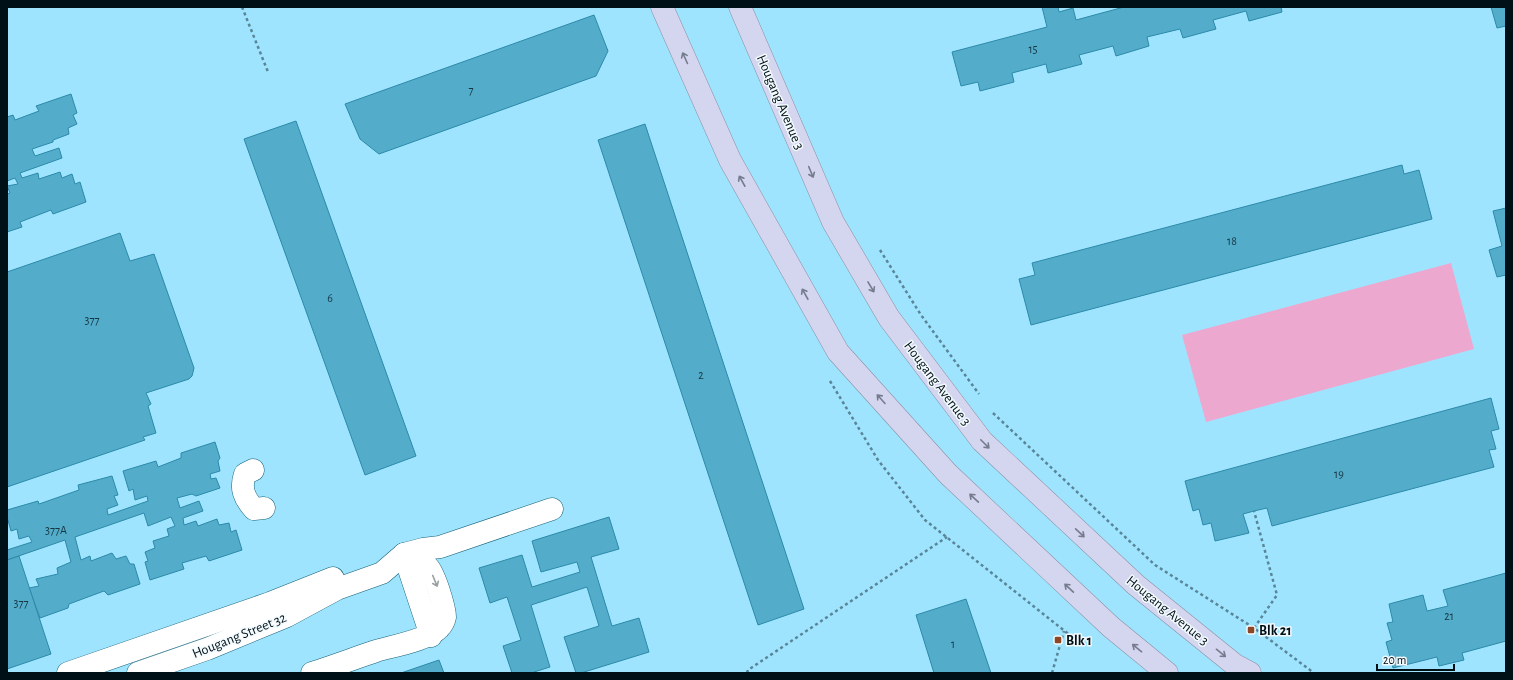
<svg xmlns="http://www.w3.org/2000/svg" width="1513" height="680" viewBox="0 0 1513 680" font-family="'Alegreya Sans',sans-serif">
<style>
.green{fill:#eda8d0}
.building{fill:#54accb;stroke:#2b8aa9}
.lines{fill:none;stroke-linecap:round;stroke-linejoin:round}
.minor-casing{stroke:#135f76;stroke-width:23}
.highway-casing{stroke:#8a90a3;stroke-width:23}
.path{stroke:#588597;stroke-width:2.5;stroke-dasharray:3 3;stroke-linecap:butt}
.minor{stroke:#fff;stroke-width:22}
.highway{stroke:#d4d5ef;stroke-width:22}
.oneway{stroke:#757c8e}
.oneway2{stroke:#999fa2}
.poi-dot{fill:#8e4625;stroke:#f2fafe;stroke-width:1.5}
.labels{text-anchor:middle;stroke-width:3;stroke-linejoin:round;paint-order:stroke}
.number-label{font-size:12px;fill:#153744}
.street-label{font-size:14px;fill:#001017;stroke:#f2fafe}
.poi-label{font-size:14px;font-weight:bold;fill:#001017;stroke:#f2fafe;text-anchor:start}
</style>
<rect width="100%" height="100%" fill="#9fe4fe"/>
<polygon class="green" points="1451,263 1474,349 1206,422 1182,335"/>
<g class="building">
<polygon points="1042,7 1058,7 1059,12 1073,8 1076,20 1124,7 1281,7 1282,12 1249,21 1246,11 1213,20 1216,29 1183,38 1180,29 1147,37 1149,46 1116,56 1113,46 1079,55 1082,64 1048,73 1046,64 1012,73 1014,82 980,91 978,82 961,86 952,52 1047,27"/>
<polygon points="1491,7 1506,7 1506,26 1497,28"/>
<polygon points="594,15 608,51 596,76 379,154 360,139 345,104"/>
<polygon points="71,94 77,113 73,115 77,124 68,128 69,134 53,140 53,142 32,149 35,156 59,148 62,158 20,173 22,178 38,173 39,179 60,172 62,178 72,174 75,184 80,182 86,202 53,214 51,210 20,222 22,227 7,232 7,194 10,193 7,186 18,184 15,178 7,181 7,117 13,115 15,120 39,111 36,106"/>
<polygon points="296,121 416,456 365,475 244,139"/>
<polygon points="645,124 804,609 758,625 598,140"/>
<polygon points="1402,165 1404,174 1419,170 1432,219 1031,325 1019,279 1035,275 1032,263"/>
<polygon points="1506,208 1506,275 1497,277 1489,250 1502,246 1493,211"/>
<polygon points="120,233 130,261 154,254 194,368 192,376 189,379 146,393 151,404 148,406 156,433 143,437 145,440 7,487 7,272"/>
<polygon points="1491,398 1499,429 1491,431 1496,449 1489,450 1494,467 1272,526 1267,508 1254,511 1243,514 1249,533 1215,541 1211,523 1203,525 1199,509 1193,511 1185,481"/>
<polygon points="215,442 220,458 218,461 220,471 210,474 211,479 216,478 220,488 196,496 192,494 177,498 180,508 199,501 203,511 183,518 184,525 196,521 198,526 217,519 219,525 229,523 231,532 236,530 242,550 209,561 206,556 182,563 184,569 150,580 145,562 148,561 145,552 155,548 153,541 169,536 167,529 175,526 171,517 148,526 144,513 75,537 81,560 90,556 91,561 112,553 116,559 126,556 130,564 134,564 140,584 108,595 104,591 69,604 68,608 40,618 29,588 39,586 36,579 58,574 57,568 71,562 65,540 7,560 7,550 32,542 29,536 19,539 17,529 11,531 7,517 7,510 38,501 39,504 79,490 78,485 112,476 118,495 114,496 118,505 107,509 108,515 148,501 147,496 135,500 133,489 129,491 123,471 156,461 158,467 181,458 181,453"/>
<polygon points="609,517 619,549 591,557 612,626 639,618 649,652 581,673 576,673 564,637 599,626 587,587 531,605 550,667 531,673 512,673 503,646 521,640 507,597 490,603 479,568 522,555 532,587 580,572 577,562 541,572 532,541"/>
<polygon points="19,556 51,654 7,669 7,560"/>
<polygon points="1506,573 1506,641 1462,653 1464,660 1439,666 1437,657 1393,668 1386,642 1392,640 1387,623 1393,622 1389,604 1423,595 1427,611 1448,606 1443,590"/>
<polygon points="966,599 991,673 934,673 916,615"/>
<polygon points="439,660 444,673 401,673"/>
</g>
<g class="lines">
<g class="minor-casing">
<g id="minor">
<path d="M253 470 245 474C240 488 244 498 254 509L264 508"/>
<polyline points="404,554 431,636"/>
<polyline points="68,673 270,603 333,578"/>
<polyline points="138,673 207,649 287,616 337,589 382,573 404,554 423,549 440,547 552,509"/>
<path d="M312 673C334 666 355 658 376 651 393 646 428 640 439 628 442 625 444 622 445 617 445 608 434 571 427 566 422 561 413 563 406 563"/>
</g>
</g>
<g class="highway-casing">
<g id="highway">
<polyline points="662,7 730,160 838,352 948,474 1111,627 1167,673"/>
<polyline points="740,7 833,222 889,318 982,441 1136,585 1235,665 1250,673"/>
</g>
</g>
<g class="path">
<polyline points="242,7 268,72"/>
<polyline points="880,250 921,315 979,394"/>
<polyline points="830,381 878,460 925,520 1076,640 1082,633"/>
<polyline points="993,413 1155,565 1254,628 1314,673"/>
<polyline points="1254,628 1277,595 1254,511"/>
<polyline points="747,673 748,670 947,537"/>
<polyline points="1052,673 1064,631"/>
</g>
<use href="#minor" class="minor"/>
<use href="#highway" class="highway"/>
</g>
<defs><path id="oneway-shaft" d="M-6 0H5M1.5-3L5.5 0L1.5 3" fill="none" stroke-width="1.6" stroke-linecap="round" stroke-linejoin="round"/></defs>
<g class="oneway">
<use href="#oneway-shaft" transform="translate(685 58) rotate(-114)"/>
<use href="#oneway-shaft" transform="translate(811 172) rotate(67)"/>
<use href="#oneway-shaft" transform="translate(742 181) rotate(-119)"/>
<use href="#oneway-shaft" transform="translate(871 287) rotate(59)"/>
<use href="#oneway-shaft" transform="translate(805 294) rotate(-119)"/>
<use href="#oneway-shaft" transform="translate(881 399) rotate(-132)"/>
<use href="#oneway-shaft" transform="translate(985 444) rotate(45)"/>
<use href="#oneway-shaft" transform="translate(974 498) rotate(-137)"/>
<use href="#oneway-shaft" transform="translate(1080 533) rotate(43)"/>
<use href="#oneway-shaft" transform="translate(1069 588) rotate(-137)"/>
<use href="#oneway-shaft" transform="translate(1137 648) rotate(-141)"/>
<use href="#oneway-shaft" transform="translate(1221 653) rotate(39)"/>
</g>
<use class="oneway2" href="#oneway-shaft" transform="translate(435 581) rotate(68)"/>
<g class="poi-dot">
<rect x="1247" y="626" width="8" height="8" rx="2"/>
<rect x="1054" y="636" width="8" height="8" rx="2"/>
</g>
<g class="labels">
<g class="number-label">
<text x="1033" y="53">15</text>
<text x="471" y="94">7</text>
<text x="1232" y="245">18</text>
<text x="330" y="302">6</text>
<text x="92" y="324">377</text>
<text x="701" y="379">2</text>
<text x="1339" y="478">19</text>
<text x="56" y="534">377A</text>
<text x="21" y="607">377</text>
<text x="1449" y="620">21</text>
<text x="953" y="648">1</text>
</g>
<g class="street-label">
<text transform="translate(781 102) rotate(67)" y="5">Hougang Avenue 3</text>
<text transform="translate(938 383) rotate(53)" y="5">Hougang Avenue 3</text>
<text transform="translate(1168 610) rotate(39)" y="5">Hougang Avenue 3</text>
<text transform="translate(239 635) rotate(-22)" y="5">Hougang Street 32</text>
</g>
<g class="poi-label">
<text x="1259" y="635">Blk 21</text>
<text x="1066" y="645">Blk 1</text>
</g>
</g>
<rect width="1513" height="680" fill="none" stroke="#001017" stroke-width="16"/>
<path d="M1377 664v6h77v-6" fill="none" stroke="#001017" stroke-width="2"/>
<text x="1383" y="664" font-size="12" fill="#001017" stroke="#f2fafe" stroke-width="3" paint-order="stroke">20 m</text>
</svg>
